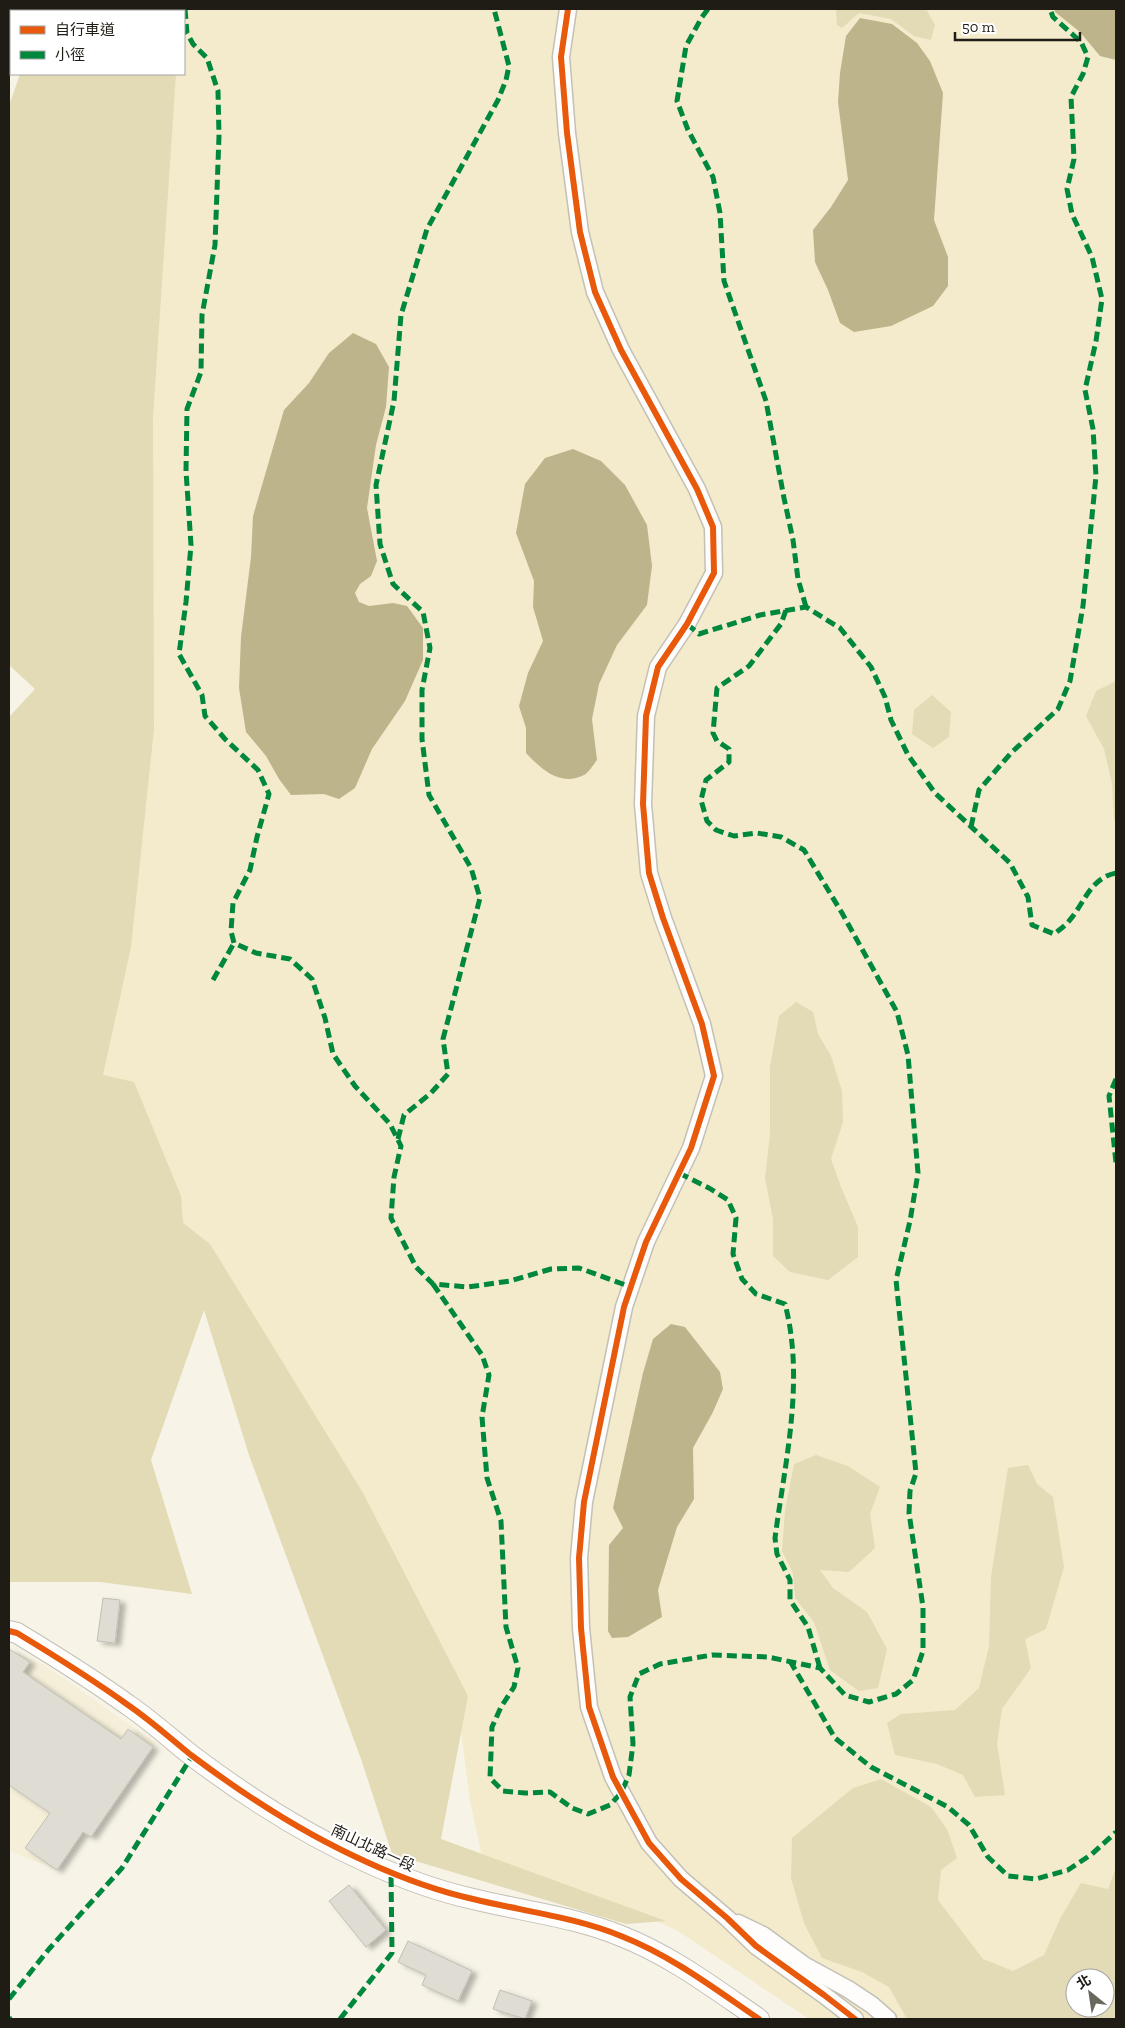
<svg xmlns="http://www.w3.org/2000/svg" width="1125" height="2028" viewBox="0 0 1125 2028" font-family="'Zilla Slab','Noto Sans TC',serif">
<style>
.built{fill:#f5efd9}
.green{fill:#f3ebcc}
.forest{fill:#e3dab6;fill-rule:evenodd}
.water{fill:#beb48b}
.building{fill:#dfddd3;stroke:#c1bfb5;filter:url(#shadow)}
.lines{fill:none;stroke-linecap:round;stroke-linejoin:round}
.minor-casing{stroke:#c3c0b6;stroke-width:19}
.tertiary-casing{stroke:#c3c0b6;stroke-width:22}
.minor{stroke:#fefdfb;stroke-width:16}
.tertiary{stroke:#fefdfb;stroke-width:20}
.quiet{stroke:#00873e;stroke-width:5;stroke-dasharray:10 5;stroke-linecap:butt}
.cycleway-casing{stroke:#fff;stroke-width:9}
.cycleway{stroke:#e8590c;stroke-width:6}
.labels{text-anchor:middle;stroke-width:4;stroke-linejoin:round;paint-order:stroke}
.street-label{font-size:15px;fill:#1e1c14;stroke:#fff}
</style>
<defs>
<filter id="shadow"><feDropShadow dx="5.5" dy="3" stdDeviation="2.5" flood-color="#0004"/></filter>
</defs>
<rect width="100%" height="100%" fill="#f7f4e7"/>
<polygon class="built" points="9,1649 44,1665 156,1743 91,1837 83,1832 57,1870 9,1851"/>
<polygon class="green" points="162,9 1116,9 1116,1912 1010,2019 809,2019 678,1931 636,1912 486,1875 470,1801 459,1716 61,1030 161,74 184,74 184,11 162,11"/>
<g class="forest">
<polygon points="40,9 172,9 172,11 39,11"/>
<polygon points="836,9 926,9 935,25 931,40 914,36 891,19 859,13 842,28 837,25"/>
<polygon points="20,74 176,74 153,417 154,729 131,947 103,1075 134,1082 181,1196 183,1223 210,1244 363,1493 468,1696 441,1839 666,1921 626,1924 392,1854 361,1759 249,1455 204,1310 151,1460 192,1594 100,1582 9,1582 9,717 35,689 9,665 9,106"/>
<polygon points="1116,681 1116,821 1114,819 1112,783 1104,749 1086,716 1096,691"/>
<polygon points="932,695 951,712 949,737 933,748 912,734 914,710"/>
<polygon points="796,1002 813,1012 818,1034 831,1056 842,1091 843,1122 831,1159 841,1187 858,1227 858,1257 828,1280 790,1272 773,1256 773,1219 765,1178 770,1133 770,1067 779,1016"/>
<polygon points="816,1455 848,1466 880,1487 870,1514 875,1548 849,1572 820,1570 833,1588 867,1612 887,1649 878,1688 859,1691 830,1670 814,1622 795,1598 793,1573 782,1551 785,1511 794,1464"/>
<polygon points="1028,1465 1037,1484 1053,1497 1064,1567 1046,1629 1025,1639 1031,1668 1002,1709 997,1744 1005,1795 975,1797 963,1775 937,1764 895,1755 887,1723 901,1714 955,1710 979,1688 989,1646 991,1577 1008,1468"/>
<path d="M881 1779 931 1807 947 1829 957 1858 941 1870 938 1900 983 1959 1013 1971 1044 1955 1061 1917 1081 1883 1108 1889 1116 1867V2019H907L889 1987 862 1972 822 1958 804 1923 791 1878 792 1838 853 1788ZM1075 1978H1105V2008H1075Z"/>
</g>
<g class="water">
<polygon points="1055,9 1116,9 1116,60 1100,56 1080,32 1055,12"/>
<polygon points="860,18 892,24 917,43 930,61 943,93 934,220 948,257 948,286 933,306 891,326 854,332 840,323 828,290 815,262 813,230 831,207 848,180 838,102 840,73 846,36"/>
<polygon points="353,333 376,344 389,367 386,407 376,445 367,508 377,561 371,576 360,584 355,593 359,602 369,606 393,603 407,606 423,628 423,660 405,701 372,749 355,788 339,799 324,794 291,795 279,779 266,756 246,732 239,688 241,637 251,557 253,516 284,410 309,383 329,353"/>
<path d="M573 449 601 461 625 485 647 525 652 566 647 605 617 645 599 684 592 719 597 760C594 764 589 772 584 775 560 787 541 769 526 753V728L519 706 528 673 543 641 533 607 534 581 516 533 525 484 545 458Z"/>
<polygon points="671,1324 685,1327 720,1372 723,1389 713,1412 693,1448 694,1499 677,1527 658,1590 662,1617 628,1637 612,1638 608,1631 609,1545 623,1528 613,1508 643,1373 653,1339"/>
</g>
<g class="building">
<polygon points="103,1598 120,1600 115,1643 97,1641"/>
<polygon points="9,1649 30,1662 23,1672 121,1739 128,1729 153,1747 91,1837 83,1832 57,1870 25,1848 50,1813 9,1785"/>
<polygon points="349,1885 386,1930 366,1947 329,1901"/>
<polygon points="408,1941 472,1971 458,2001 422,1985 426,1975 398,1962"/>
<polygon points="500,1990 532,2001 525,2019 493,2009"/>
</g>
<g class="lines">
<g class="minor-casing">
<g id="minor">
<polyline points="568,9 561,57 567,133 580,232 595,292 621,350 697,489 713,527 714,573 687,624 658,667 646,716 643,804 649,873 663,918 702,1024 714,1076 691,1148 646,1242 624,1307 584,1502 579,1558 581,1628 589,1707 613,1777 649,1843 681,1879 727,1918 756,1946 824,1995 855,2019"/>
<polyline points="738,1923 763,1935 804,1965 848,1989 872,2005 888,2019"/>
</g>
</g>
<g class="tertiary-casing">
<path id="tertiary" d="M9 1631 17 1633C55 1656 92 1679 128 1705 150 1720 170 1738 191 1755 244 1795 308 1836 369 1863 402 1878 437 1891 473 1899 522 1911 575 1917 621 1936 672 1956 715 1989 759 2019"/>
</g>
<use href="#minor" class="minor"/>
<use href="#tertiary" class="tertiary"/>
<g class="quiet">
<polyline points="185,9 187,33 193,44 207,58 218,91 219,136 215,245 202,315 201,372 187,409 186,471 191,545 186,602 179,654 202,695 205,716 225,739 258,770 269,794 257,837 250,870 233,903 231,931 234,943 256,953 290,959 312,979 325,1018 333,1054 355,1086 390,1124 401,1146 394,1177 391,1218 416,1267 433,1284 468,1287 510,1281 551,1269 579,1268 631,1287"/>
<polyline points="708,9 702,17 686,46 677,101 688,130 713,177 720,213 724,281 766,401 784,498 793,540 798,579 806,607"/>
<path d="M687 624 699 634 760 615 806 607 840 628 871 667 885 697 891 720 908 755 935 793 1010 863 1028 897 1032 925 1054 934C1059 930 1065 926 1069 921 1084 904 1090 878 1116 873"/>
<polyline points="971,827 979,790 1011,753 1058,709 1070,681 1083,606 1096,476 1093,429 1085,390 1096,341 1102,299 1092,257 1072,214 1067,189 1074,159 1071,97 1083,74 1088,57 1081,42 1053,17 1050,9"/>
<polyline points="213,980 234,943"/>
<polyline points="1116,1079 1109,1096 1116,1163"/>
<polyline points="398,1139 404,1115 431,1093 448,1074 443,1039 480,898 471,868 429,795 422,739 422,690 430,648 423,612 393,584 380,544 376,485 394,401 401,315 427,229 498,100 506,80 509,66 494,9"/>
<path d="M679 1173 709 1188 728 1200 736 1218 733 1254 742 1279 756 1294 785 1304C805 1380 785 1462 775 1538L777 1554 790 1580V1600L808 1627 820 1668"/>
<polyline points="433,1284 482,1355 489,1375 482,1417 487,1478 501,1521 506,1627 518,1668 514,1687 501,1707 492,1727 490,1778 503,1791 525,1793 550,1792 572,1808 588,1814 610,1805 621,1793 629,1775 633,1744 630,1697 639,1674 660,1664 712,1655 768,1657 820,1668 845,1695 869,1702 896,1694 913,1680 923,1651 923,1607 909,1513 910,1491 916,1473 896,1280 910,1221 918,1173 908,1055 897,1012 842,913 804,850 781,837 757,833 734,836 716,830 707,821 701,800 706,780 729,762 729,749 717,741 713,733 717,688 749,666 781,624 786,610"/>
<polyline points="790,1661 835,1738 871,1767 948,1807 969,1825 988,1857 1008,1876 1036,1879 1068,1870 1092,1854 1116,1832"/>
<polyline points="9,1999 49,1949 122,1868 192,1756"/>
<polyline points="9,2017 10,2019"/>
<polyline points="340,2019 392,1953 391,1872"/>
</g>
<g class="cycleway-casing">
<g id="cycleway">
<polyline points="568,9 561,57 567,133 580,232 595,292 621,350 697,489 713,527 714,573 687,624 658,667 646,716 643,804 649,873 663,918 702,1024 714,1076 691,1148 646,1242 624,1307 584,1502 579,1558 581,1628 589,1707 613,1777 649,1843 681,1879 727,1918 756,1946 824,1995 855,2019"/>
<path d="M9 1631 17 1633C55 1656 92 1679 128 1705 150 1720 170 1738 191 1755 244 1795 308 1836 369 1863 402 1878 437 1891 473 1899 522 1911 575 1917 621 1936 672 1956 715 1989 759 2019"/>
</g>
</g>
<use href="#cycleway" class="cycleway"/>
</g>
<g class="labels">
<g class="street-label">
<text transform="translate(373 1848) rotate(25)" y="5">南山北路一段</text>
</g>
</g>
<rect width="1125" height="2028" fill="none" stroke="#1e1c14" stroke-width="20"/>
<rect x="10" y="10" width="175" height="65" fill="#ffffff" stroke="#a5a4a1"/>
<rect x="20" y="26" width="25" height="8" fill="#e8590c" stroke="#a5a4a1"/>
<text x="55" y="35" font-size="15" fill="#1e1c14">自行車道</text>
<rect x="20" y="51" width="25" height="8" fill="#00873e" stroke="#a5a4a1"/>
<text x="55" y="60" font-size="15" fill="#1e1c14">小徑</text>
<g transform="translate(1090 1993) rotate(330)"><circle r="24" fill="#ffffff" stroke="#a5a4a1"/>
<path d="M0-4L9 19L0 12L-9 19Z" fill="#6a685e"/>
<text y="-8" font-size="14" font-weight="bold" text-anchor="middle" fill="#1e1c14">北</text>
</g>
<path d="M955 32v8h125v-8" fill="none" stroke="#1e1c14" stroke-width="2.5"/>
<text x="962" y="32" font-size="15" fill="#1e1c14" stroke="#ffffff" stroke-width="4" paint-order="stroke">50 m</text>
</svg>
